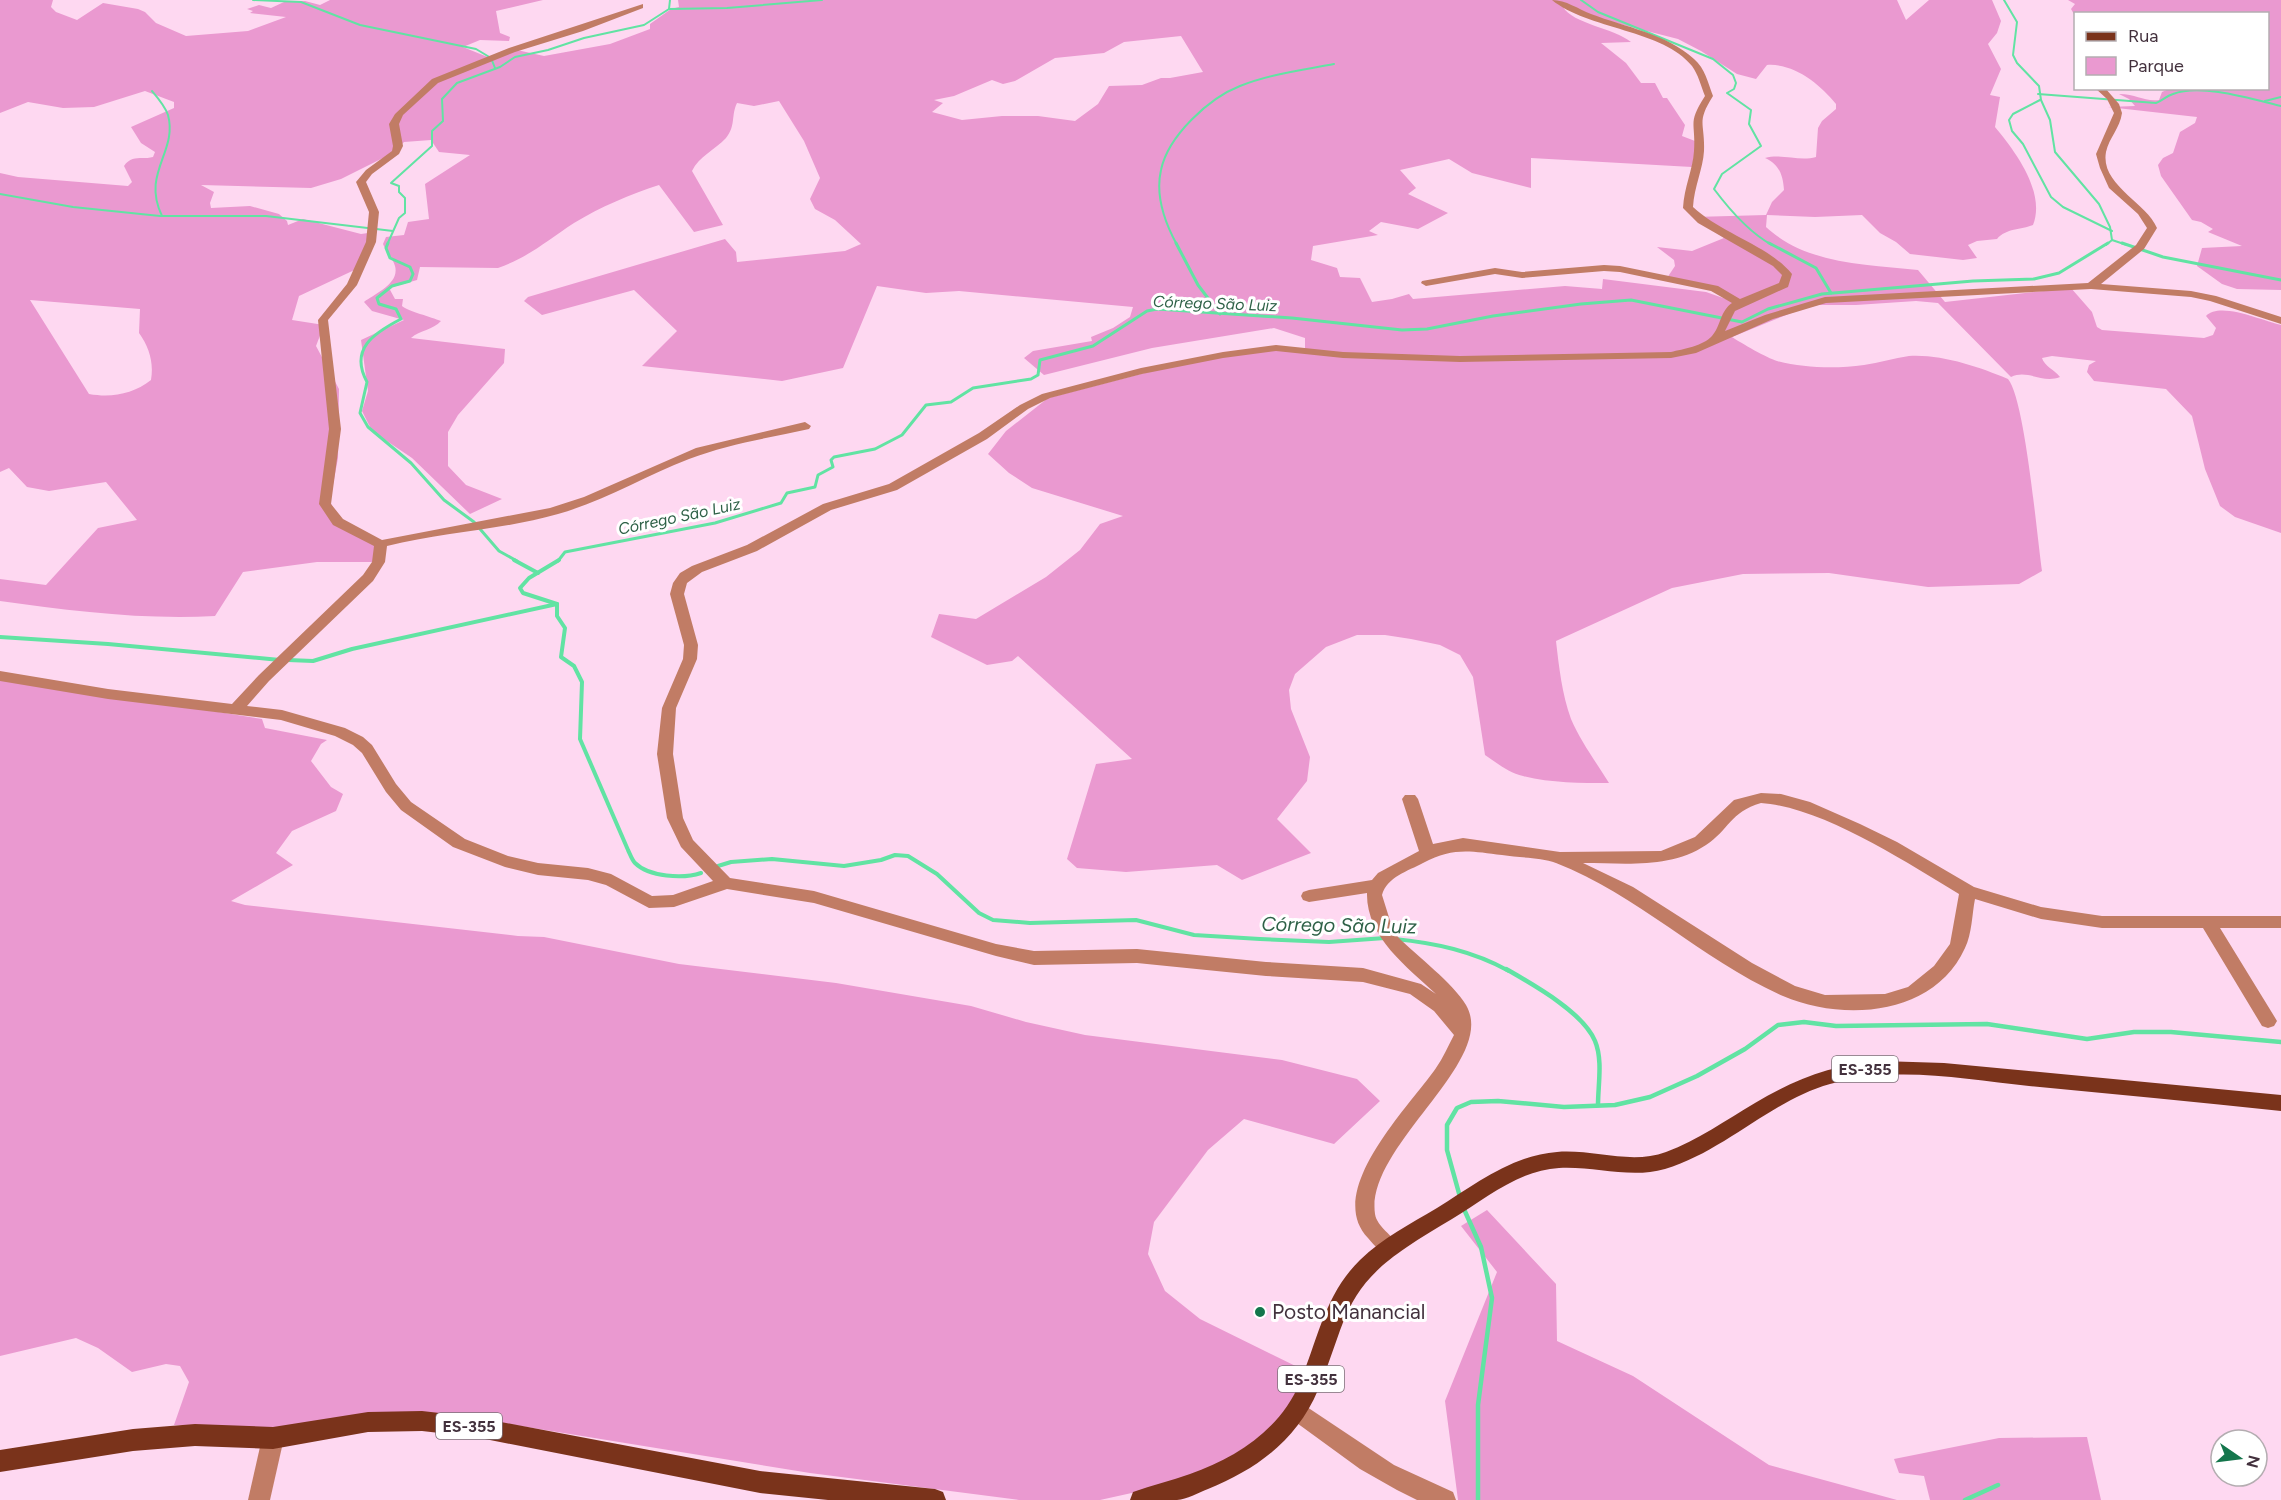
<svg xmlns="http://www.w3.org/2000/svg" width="2281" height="1500" viewBox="0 0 2281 1500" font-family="Figtree,sans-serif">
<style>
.green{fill:#ea99d0;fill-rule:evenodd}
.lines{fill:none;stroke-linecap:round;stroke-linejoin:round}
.stream-far3{stroke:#61e3a3;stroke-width:2}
.stream-far2{stroke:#61e3a3;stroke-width:3}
.stream-far1{stroke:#61e3a3;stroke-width:4}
.stream{stroke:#61e3a3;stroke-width:4.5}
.minor{fill:#c17c65;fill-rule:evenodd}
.major{fill:#7a331b;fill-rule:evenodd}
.poi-dot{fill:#14764c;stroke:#fff;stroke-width:2}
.labels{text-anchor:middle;stroke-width:6;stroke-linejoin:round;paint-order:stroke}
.far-water-label{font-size:16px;font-style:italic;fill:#2e6147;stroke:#fff}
.shield{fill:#fff;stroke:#7b6f77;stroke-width:1.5}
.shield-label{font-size:16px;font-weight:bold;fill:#43313d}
.water-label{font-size:20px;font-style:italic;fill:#2e6147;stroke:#fff}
.near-poi-label{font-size:21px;fill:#43313d;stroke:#fff;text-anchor:start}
</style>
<rect width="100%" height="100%" fill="#fed8f1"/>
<g class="green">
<path d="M0 0H53L51 7 56 12 77 20 103 3 138 9 145 12 156 23 186 36 248 31 286 17 250 13 253 11 247 9 259 5 271 8 284 2 305 1 320 5 330 0H543L496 11 500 33 510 37 509 41 480 40 463 47 490 58 517 50 544 56 610 44 650 29V24L671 9 679 7 678 0H1897L1906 20 1929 0H1992L2001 21 1997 33 1988 44 2001 69 1990 95 2000 97 1995 127C2015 151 2046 192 2033 225 2021 230 2006 228 1997 239L1977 241 1968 245 1977 258 1963 260 1910 254 1896 242 1880 233 1862 215 1815 217 1767 215 1766 227C1807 265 1866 264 1918 270L1945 302 2071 288 2092 312 2097 327 2102 330 2204 338 2213 335 2216 328 2206 316C2220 301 2263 321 2281 325V533L2235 517 2220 506 2205 469 2192 416 2166 389 2094 381 2087 372 2089 365 2096 361 2052 356 2042 358C2044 366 2055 370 2060 377 2042 384 2028 369 2011 377L1938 303 1916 301 1856 305H1818L1796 311 1732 337C1741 343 1767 358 1777 361 1804 368 1836 369 1864 365 1879 363 1894 358 1909 356 1942 354 1979 367 2008 379 2025 399 2037 537 2042 571L2019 584 1928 587 1829 573 1743 574 1672 588 1556 641C1559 667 1562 694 1571 719 1581 742 1596 762 1609 783 1581 783 1550 783 1523 776 1509 773 1497 763 1485 755L1473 677 1460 655 1440 645 1411 639 1385 635H1357L1326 647 1295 674 1289 690 1291 709 1310 757 1307 781 1277 819 1311 853 1242 880 1217 865 1126 872 1077 868 1067 859 1096 764 1132 759 1018 656 1012 661 987 665 931 637 939 614 976 619 1046 577 1080 550 1100 524 1123 516 1032 488 1009 473 988 454 1006 431 1048 398 1222 353 1305 349V338L1274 328 1152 348 1044 375 1024 358 1033 351 1092 341 1091 337 1113 328 1130 317 1133 307 959 291 926 293 877 286 843 368 782 381 642 366 677 331 634 290 542 315 524 301 528 297 725 239 736 252 737 262 845 251 861 244 835 220 815 209 810 199 820 178 804 141 779 101 754 106 737 103C731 115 736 126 726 138 715 150 699 156 692 171L723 225 694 232 659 185C631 194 600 207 574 223 548 240 529 257 498 268L420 267 417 280 389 288 395 299H403L402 306C408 311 431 317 441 321 433 330 420 330 411 338L505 349 504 363 458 415 448 432V466L466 485 502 499 470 514 412 458 372 431 362 411 368 391 361 340 404 320 372 311 364 302C374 294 400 284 395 266 393 259 386 251 383 244L386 237 404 235 408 222 429 219 425 184 470 155 439 152 431 140 404 142 393 153 341 179 311 188 201 185 214 192 210 203 211 208 250 206 279 214 287 221 288 225 303 219 361 234 375 232 363 266 299 296 292 320 324 325 316 346 339 389 338 458 330 501 336 515 377 545 382 562H317L243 572 215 616C144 620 71 611 0 601V579L46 585 98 528 137 520 106 482 49 491 27 487 9 468 0 472V173L18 177 128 186 132 182 124 166C132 154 142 160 153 157L155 152 141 143 131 127 174 108V102L145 91 94 107 63 108 28 102 0 113ZM1563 7 1580 14 1678 39 1701 51 1737 74 1756 79 1767 65C1794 63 1820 84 1836 104V109L1822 121 1818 128 1816 157C1799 162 1782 153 1765 158 1779 164 1783 175 1784 190L1772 202 1766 215 1694 217 1724 238 1692 251 1657 247 1674 260 1675 266 1667 278 1728 295 1726 299 1706 292 1603 279 1602 289 1565 286 1413 299 1409 294 1392 299 1372 302 1360 278 1340 277 1337 268 1311 260 1313 246 1378 235 1369 231 1381 222 1418 229 1448 213 1408 194 1416 188 1400 170 1449 159 1472 173 1531 188V158L1692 167 1695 153V141L1682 136 1685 125 1667 98H1663L1655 83H1641L1626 63 1601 43 1631 42C1614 28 1573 24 1563 7ZM1181 36 1203 72 1170 78H1161L1142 85 1109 86 1098 104 1075 121 1038 116H1002L962 120 932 112 943 103 934 100 954 96 992 80 1003 84 1015 81 1055 58 1104 53 1124 42ZM30 300 140 309 139 333C149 347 154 362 151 380 133 394 112 398 89 394Z"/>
<path d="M2068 0H2281V290L2237 289 2222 284 2197 266 2202 248 2242 246 2208 232 2213 229 2201 222 2192 220 2161 176 2158 165 2163 158 2173 153 2180 132 2195 123 2197 117 2108 107 2135 106 2129 99 2119 94C2137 94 2144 102 2159 100L2162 92 2169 89 2268 88V14H2076L2075 16 2071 9 2075 4Z"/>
<polygon points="0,677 262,719 265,728 327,740 321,744 311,761 331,787 343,794 336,811 292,831 276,853 293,865 231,901 245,905 518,936 544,937 679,964 836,983 971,1006 1026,1022 1085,1035 1282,1060 1357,1079 1380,1101 1334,1144 1244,1119 1208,1150 1154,1222 1148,1254 1165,1291 1200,1319 1318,1377 1293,1417 1195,1479 1100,1500 1019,1500 810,1473 453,1415 321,1431 174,1425 189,1382 180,1366 166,1364 132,1372 98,1348 76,1338 0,1356"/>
<polygon points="1487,1210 1556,1284 1557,1341 1633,1376 1769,1465 1897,1500 1458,1500 1445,1401 1497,1272 1461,1226"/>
<polygon points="2087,1437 2101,1500 1930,1500 1924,1476 1899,1473 1894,1459 1999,1438"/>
</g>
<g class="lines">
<g class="stream-far3">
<polyline points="253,0 301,2 360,25 476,49 491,58 495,68"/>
<path d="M1581 0 1598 12 1713 59 1733 75 1736 83 1734 89 1727 93 1751 110 1749 124 1761 146 1722 174 1714 189C1729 209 1750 233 1772 245"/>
<polyline points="2004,0 2017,22 2013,55 2017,63 2039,86 2041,100 2050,120 2055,152 2099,204 2110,227 2112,240 2106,245"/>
<polyline points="669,9 670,0"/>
<path d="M152 91C158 98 165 106 168 115 178 152 141 173 162 216"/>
<path d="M2038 94 2156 103C2162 101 2166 96 2173 94 2201 83 2252 99 2281 106"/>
<polyline points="2040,100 2013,114 2009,120 2012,131 2023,144 2051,197 2063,207 2112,231"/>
<polyline points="2265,101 2281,97"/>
<polyline points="0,194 73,207 160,216 266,216 393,231"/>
<polyline points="2112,240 2127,245"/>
<polyline points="387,245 399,218 405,213 405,198 399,192 399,186 391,183 432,146 432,131 443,121 442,99 457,83 500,67 515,57 548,50 584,38 644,25 669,9 727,8 822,0"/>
<path d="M1177 245C1165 223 1155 196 1161 170 1168 136 1209 98 1240 86 1270 74 1303 70 1334 64"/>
</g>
<g class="stream-far2">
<path d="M388 243 386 248 390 258 410 267 413 274 410 281 392 286 377 298 379 304 396 309 401 319C374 333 349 349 367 382L360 413 368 427 411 463 444 500 474 522 499 551 517 561"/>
<polyline points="1176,243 1198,285 1220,314"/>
<polyline points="1769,243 1816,268 1831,293"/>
<polyline points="2122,243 2163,257 2281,280"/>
<polyline points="558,561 565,552 715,523 781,503 787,493 815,487 818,475 833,467 831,460 834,457 875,449 902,435 926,405 951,402 973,388 1031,379 1038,375 1040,360 1093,346 1147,311 1157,309 1292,318 1402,330 1427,329 1493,316 1581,304 1631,300 1742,322 1768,309 1822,294 1973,281 2034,279 2059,273 2108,243"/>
</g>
<g class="stream-far1">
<polyline points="514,560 538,573"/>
<polyline points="557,604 523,593 520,588 529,578 559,560"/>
<path d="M557 604V616L565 628 561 657 574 666 582 682 580 739 628 850C630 854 632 860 635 863 649 877 683 879 701 873"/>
<polyline points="0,637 108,644 280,660"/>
<polyline points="288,660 313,661 352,649 557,604"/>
<polyline points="718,866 731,862 772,859 844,866 881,860 895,855 908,856 937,874 979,913 993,920 1030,923 1136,920 1194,935 1260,939 1329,942 1385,938"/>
<path d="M1395 939C1435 943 1473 951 1509 971"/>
</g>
<g class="stream">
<path d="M1506 969C1532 984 1583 1012 1595 1041 1603 1060 1598 1085 1598 1105"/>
<polyline points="1460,1197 1447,1150 1447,1125 1457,1108 1471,1102 1498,1101 1564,1107 1615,1105 1650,1097 1697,1076 1745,1049 1778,1025 1804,1022 1836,1026 1987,1024 2087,1039 2134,1032 2171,1032 2281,1042"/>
<polyline points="1463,1207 1481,1247 1492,1298 1478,1405 1478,1500"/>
<polyline points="1965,1500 1998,1485"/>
</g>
<g class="minor">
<path d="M1552 0C1566 0 1578 9 1591 14 1625 27 1667 34 1694 59 1705 68 1708 83 1713 96 1696 123 1705 122 1704 151 1703 169 1694 187 1693 207 1722 234 1768 245 1792 274L1788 287 1735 311 1725 331 1765 315 1825 297 2088 283 2136 245 2147 228 2138 214 2109 188 2100 168 2096 154 2114 113 2107 99 2095 88H2105L2119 104 2122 113C2120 128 2109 138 2106 152 2100 185 2146 202 2157 228L2144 249 2101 284 2191 291 2216 296 2281 317V324L2210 301 2191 297 2091 289 1826 303 1773 319 1696 353 1671 358 1460 362 1343 358 1276 351 1223 358 1142 374 1050 398 1028 409 987 439 897 490 831 510 757 551 702 572 687 583 684 594 698 645 697 659 676 708 673 754 683 818 693 840 730 878 814 891 996 944 1034 951 1137 949 1266 962 1363 968 1421 984 1436 994C1407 967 1366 937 1367 893L1309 902 1303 900 1301 896 1303 892 1309 890 1372 880 1378 873 1419 851 1402 799 1405 795H1415L1418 799 1433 844 1463 838 1560 852 1661 851 1695 837 1734 800 1761 793 1781 794 1810 802 1860 824 1897 842 1974 887 2041 907 2102 916H2281V928H2220L2274 1016 2277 1021 2274 1026 2268 1028 2262 1026 2203 928H2102L2041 919 1975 899C1972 914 1972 934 1965 948 1934 1016 1844 1022 1783 996 1702 960 1638 895 1556 863 1540 857 1519 858 1502 855 1470 851 1453 847 1423 863 1408 871 1387 877 1382 895L1392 927 1398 937C1417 956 1453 983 1466 1005 1499 1061 1365 1146 1375 1214 1377 1227 1393 1235 1399 1247L1396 1253 1389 1256C1380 1252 1375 1246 1368 1238 1323 1191 1410 1106 1436 1068 1443 1058 1448 1046 1454 1035L1434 1011 1410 994 1363 982 1266 976 1137 963 1034 965 996 956 814 903 727 889 674 907 649 908 606 885 588 880 538 875 505 867 453 847 401 810 386 792 362 753 353 745 335 736 281 720 108 699 0 681V671L108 689 232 704 259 675 363 575 372 562 374 546 333 525 319 504 329 429 318 320 347 284 366 242 369 212 356 182 366 170 392 151 393 146 389 124 395 114 432 79 509 48 643 4V8L583 31 515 52 438 83 403 115 399 124 403 146 399 154 372 174 366 182 379 212 376 242 357 285 328 320 341 429 331 504 343 519 382 540 550 508 584 497 696 448 805 422 811 426 809 429C769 438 728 444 689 459 645 476 604 501 558 514 502 530 443 532 387 546L385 562 373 581 269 681 247 706 282 710 345 728 363 737 372 745 396 784 411 802 465 839 508 856 538 863 588 868 611 874 652 896 673 895 713 881 681 847 667 818 657 754 662 708 683 659 684 645 670 594 673 583 680 573 692 566 747 545 823 504 889 484 979 433 1020 405 1042 394 1141 368 1223 352 1276 345 1343 352 1460 356 1671 352C1683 349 1703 346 1712 336 1721 326 1720 311 1732 303L1711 291 1620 272 1604 271 1522 278 1495 274 1426 286 1421 283 1422 281 1495 268 1522 272 1604 265 1620 266 1718 286 1740 299 1779 283 1782 275 1773 266 1698 223 1683 208C1684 187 1693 169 1694 151 1696 122 1687 124 1705 96 1701 86 1698 74 1692 66 1664 30 1587 29 1552 0ZM1761 803C1822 807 1906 862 1959 894L1950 944 1934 966 1908 987 1885 994 1825 995 1795 986 1752 963 1633 887 1583 863C1625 863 1670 869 1706 845 1729 830 1730 812 1761 803Z"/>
<polygon points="1298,1401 1394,1465 1453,1492 1456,1500 1417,1500 1397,1490 1360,1469 1290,1418 1287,1411 1290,1404"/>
<polygon points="273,1427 281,1431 284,1438 270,1500 248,1500 262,1438 265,1431"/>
</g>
<g class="major">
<path d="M1881 1061 1944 1063 2281 1095V1111C2197 1102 2113 1094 2029 1086 1965 1079 1894 1065 1830 1084 1770 1101 1725 1151 1665 1169 1630 1179 1595 1166 1559 1168 1519 1170 1485 1199 1452 1219 1437 1228 1421 1237 1407 1247 1341 1291 1346 1325 1318 1390 1297 1440 1257 1469 1208 1489 1198 1493 1187 1499 1177 1500 1161 1500 1145 1500 1130 1500L1133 1492C1152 1485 1171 1481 1190 1474 1236 1458 1281 1429 1300 1382 1318 1339 1325 1294 1360 1260 1383 1238 1410 1224 1437 1208 1473 1186 1512 1155 1557 1152 1593 1149 1631 1165 1666 1152 1698 1140 1726 1120 1755 1103 1795 1079 1834 1064 1881 1061Z"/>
<polygon points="422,1411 475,1417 760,1471 935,1489 943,1492 946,1500 828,1500 760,1493 475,1437 422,1431 368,1432 273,1449 195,1446 133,1451 0,1472 0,1450 133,1429 195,1424 273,1427 368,1412"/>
</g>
</g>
<circle class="poi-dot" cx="1260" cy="1312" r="6"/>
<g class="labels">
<g class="far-water-label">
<text transform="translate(1215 303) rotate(2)" y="6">Córrego São Luiz</text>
<text transform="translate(679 516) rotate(-12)" y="6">Córrego São Luiz</text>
</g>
<g class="shield">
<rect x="1832" y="1056" width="66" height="26" rx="4.5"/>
<rect x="1278" y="1366" width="66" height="26" rx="4.5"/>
<rect x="436" y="1413" width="66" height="26" rx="4.5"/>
</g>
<g class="shield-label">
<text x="1865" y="1075">ES-355</text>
<text x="1311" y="1385">ES-355</text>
<text x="469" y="1432">ES-355</text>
</g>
<g class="water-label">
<text transform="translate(1339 925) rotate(1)" y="7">Córrego São Luiz</text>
</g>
<g class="near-poi-label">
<text x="1272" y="1319">Posto Manancial</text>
</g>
</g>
<rect x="2074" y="12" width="195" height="78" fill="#ffffff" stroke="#b4adb1" stroke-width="1.5"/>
<rect x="2086" y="32" width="30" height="9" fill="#7a331b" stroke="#b4adb1" stroke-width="1.5"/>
<text x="2128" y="42" font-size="18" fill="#43313d">Rua</text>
<rect x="2086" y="57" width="30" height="18" fill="#ea99d0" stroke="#b4adb1" stroke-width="1.5"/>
<text x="2128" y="72" font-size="18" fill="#43313d">Parque</text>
<g transform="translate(2239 1458) rotate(104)"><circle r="28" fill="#ffffff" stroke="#b4adb1" stroke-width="1.5"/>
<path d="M0-4.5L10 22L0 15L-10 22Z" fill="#14764c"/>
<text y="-9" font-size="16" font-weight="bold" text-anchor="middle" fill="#43313d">N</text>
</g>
</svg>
